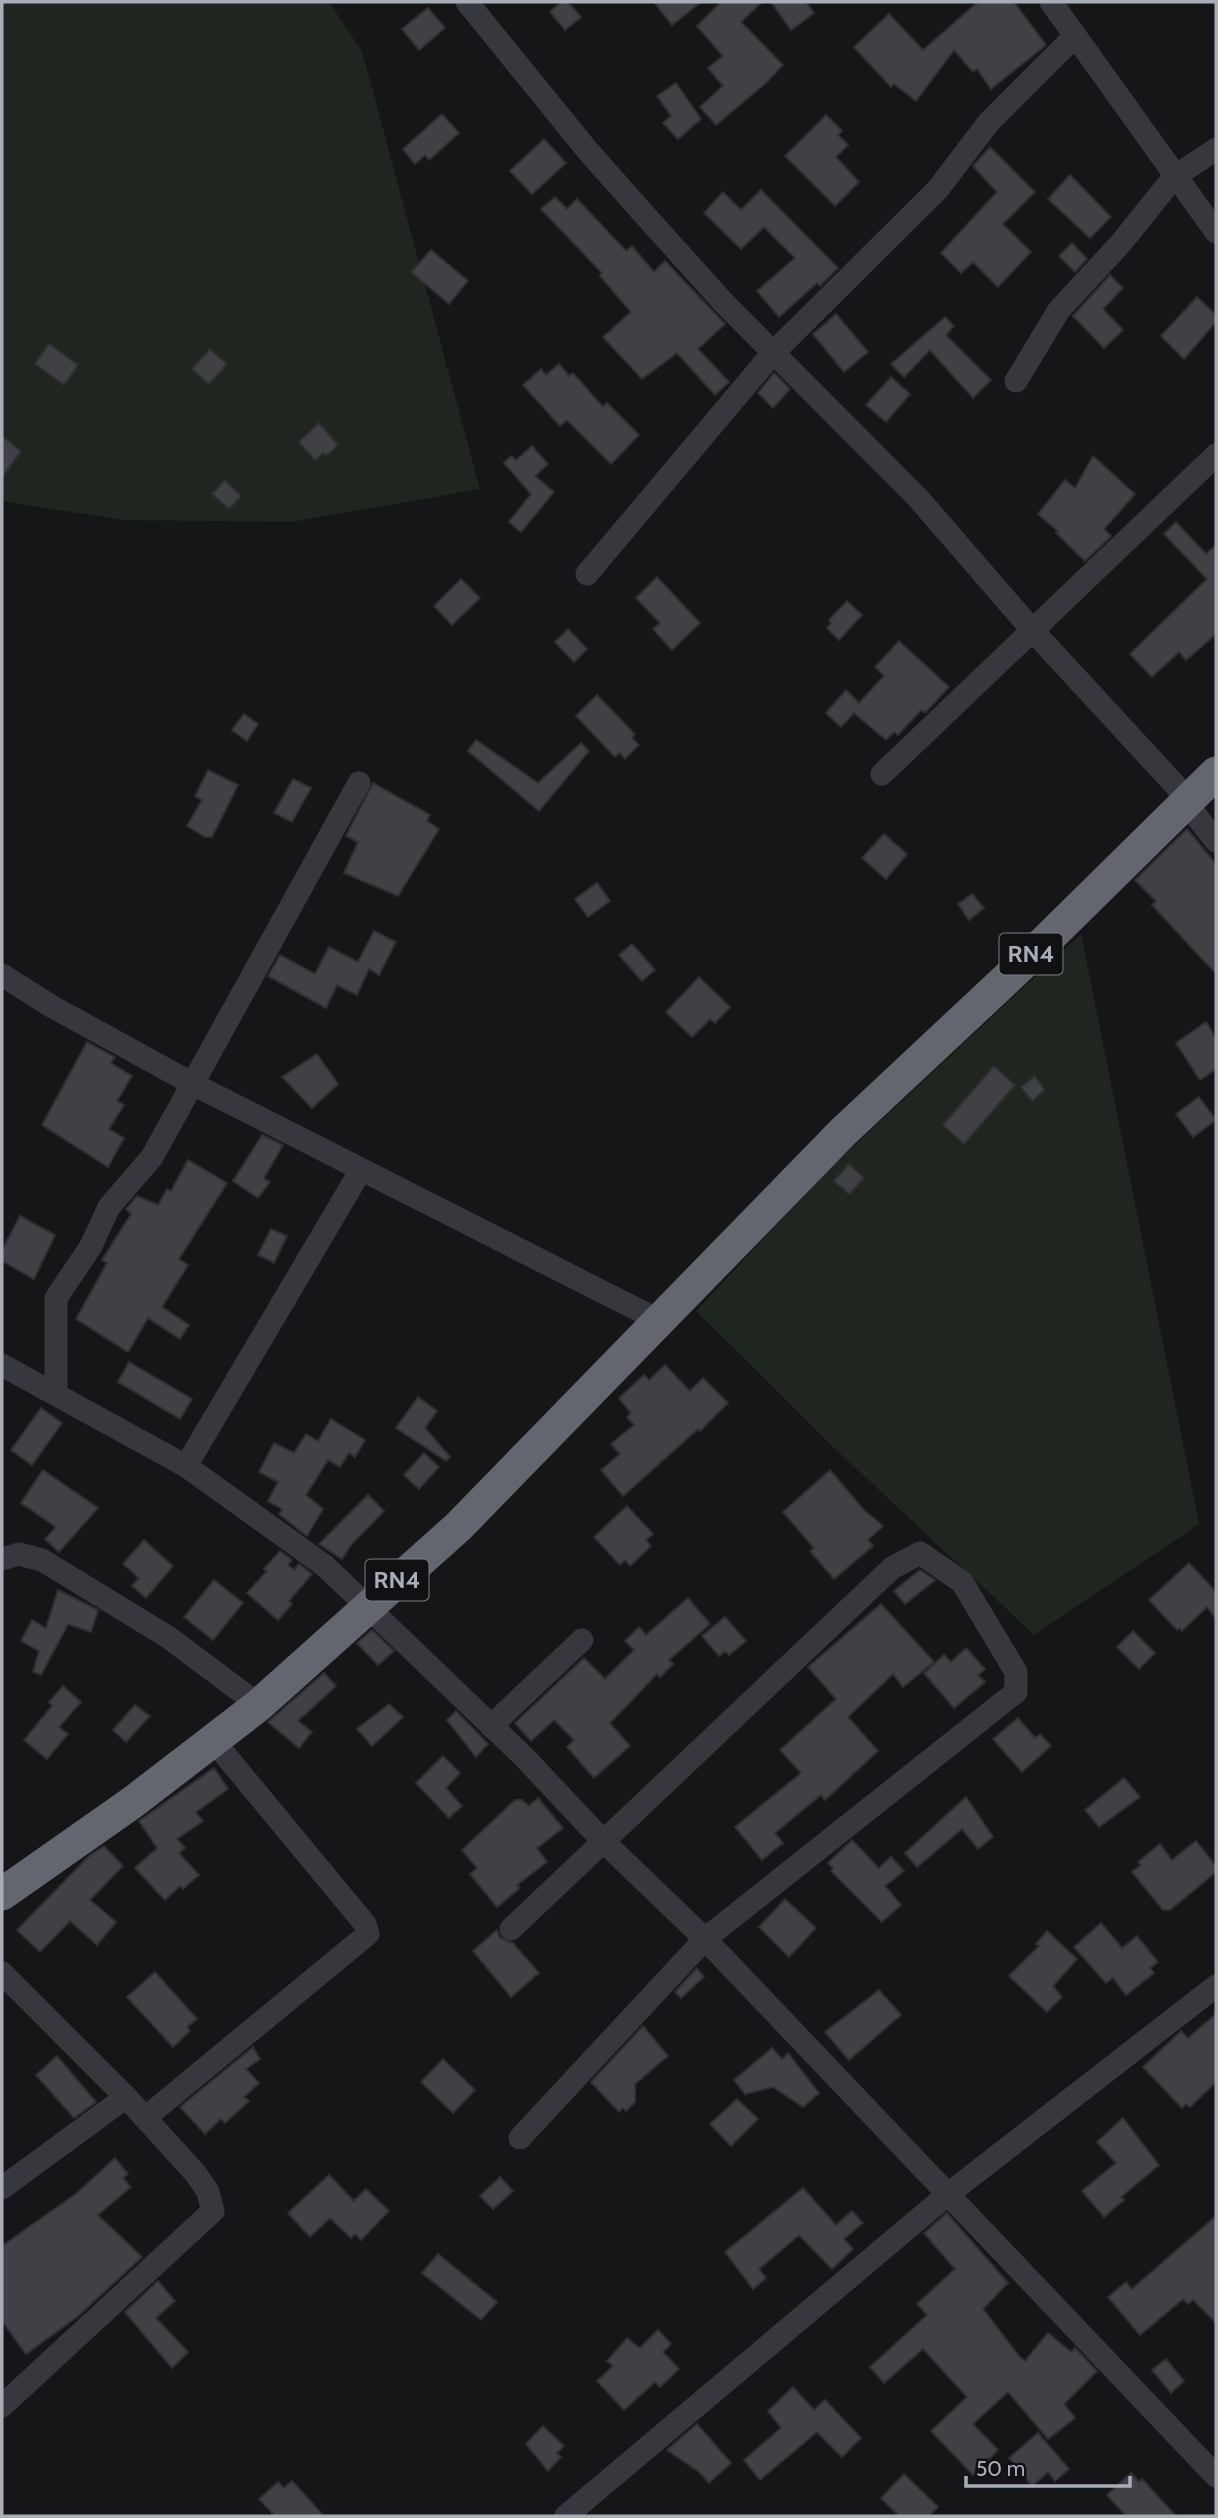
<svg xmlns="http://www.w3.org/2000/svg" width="1218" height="2518" viewBox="0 0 1218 2518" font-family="Cabin,sans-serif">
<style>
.green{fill:#1e261f}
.building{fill:#404145;stroke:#303034;stroke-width:2}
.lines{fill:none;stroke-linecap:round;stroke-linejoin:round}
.minor{stroke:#37383d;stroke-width:23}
.highway{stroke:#63666e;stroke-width:33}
.labels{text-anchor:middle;stroke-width:6;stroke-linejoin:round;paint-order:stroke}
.shield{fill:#111113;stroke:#7b7e86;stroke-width:2}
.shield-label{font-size:24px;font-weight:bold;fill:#a8adb8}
</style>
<rect width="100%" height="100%" fill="#161618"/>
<g class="green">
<polygon points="2,2 329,2 362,51 480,489 292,522 122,520 2,501"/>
<polygon points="1081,934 1199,1524 1034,1635 832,1446 696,1311 828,1170"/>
</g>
<g class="building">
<polygon points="561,2 568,2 581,17 565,30 550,12"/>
<polygon points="654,2 701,2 672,25"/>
<polygon points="721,2 762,2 741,22 783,65 767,82 716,125 700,107 723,86 708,68 723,56 697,26"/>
<polygon points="771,2 806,2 814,13 791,30"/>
<polygon points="978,2 1014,2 1046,45 991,89 977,69 973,72 954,50 916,101 894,84 891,87 854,47 889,14 923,50"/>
<polygon points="428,8 445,28 419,50 402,29"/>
<polygon points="676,83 701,119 678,139 663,123 671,116 657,96"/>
<polygon points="442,114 459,133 429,160 425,155 415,164 403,149"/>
<polygon points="826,115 842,131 838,135 848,145 836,157 859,182 835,206 785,156"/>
<polygon points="544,139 566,163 532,194 510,171"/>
<polygon points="990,147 1035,192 1003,224 1031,252 998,287 973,262 961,273 941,253 997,192 973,166"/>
<polygon points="1070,175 1111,217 1090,238 1048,199"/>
<polygon points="761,190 838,268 820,286 817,283 779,317 757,291 795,258 764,227 741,249 704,213 723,192 741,210"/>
<polygon points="555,197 567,209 577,199 626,251 632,246 654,272 665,261 725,324 698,349 729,382 715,395 677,353 642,379 603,337 631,312 600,276 602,273 541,209"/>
<polygon points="1072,243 1087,259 1075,272 1059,256"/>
<polygon points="431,250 468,281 449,304 411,272"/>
<polygon points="1110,275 1123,288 1103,309 1123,330 1104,348 1073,316"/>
<polygon points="1197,297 1216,315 1216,322 1184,359 1161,336"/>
<polygon points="836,314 868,352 844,372 813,334"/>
<polygon points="945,317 954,326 946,335 991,380 973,398 930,350 904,377 891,364"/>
<polygon points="49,344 78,365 64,385 35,364"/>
<polygon points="210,349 227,364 209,384 192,369"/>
<polygon points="559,364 569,376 573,373 603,407 607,403 639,435 611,464 567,420 560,426 523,385 541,369 546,375"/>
<polygon points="774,373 790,389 773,408 758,393"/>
<polygon points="891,377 910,394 886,422 866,405"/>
<polygon points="319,423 338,445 326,456 323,453 315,460 299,442"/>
<polygon points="2,436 21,451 2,478"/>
<polygon points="532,446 548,464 535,476 554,492 521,532 509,522 531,494 504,463 511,456 516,460"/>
<polygon points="1093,456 1135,494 1104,529 1111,536 1085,561 1056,533 1058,531 1038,514 1065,480 1075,488"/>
<polygon points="225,480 241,496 229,509 212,494"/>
<polygon points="1176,522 1206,554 1216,545 1216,634 1186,660 1179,652 1152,677 1130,654 1207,579 1164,534"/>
<polygon points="657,577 700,623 672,650 653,629 660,623 636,598"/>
<polygon points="461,579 480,598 452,625 434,606"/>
<polygon points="847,601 862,615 839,640 827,628 831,623 829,620"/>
<polygon points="568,629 587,649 574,662 555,642"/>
<polygon points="899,641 949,687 925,713 921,710 898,735 894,732 886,740 854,713 841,727 826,713 846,690 859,703 884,676 875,667"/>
<polygon points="597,695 635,734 632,738 639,745 625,759 620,753 615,757 576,716"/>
<polygon points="244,714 258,724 247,741 232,730"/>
<polygon points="476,740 538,783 581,743 589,751 539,811 468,751"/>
<polygon points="208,770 238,785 212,837 205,837 187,826 202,800 195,796"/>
<polygon points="293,779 311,788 292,822 274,813"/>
<polygon points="373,783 430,815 427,821 439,829 398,896 344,873 358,842 346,836"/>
<polygon points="1187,829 1216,864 1216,974 1152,905 1156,901 1135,880"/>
<polygon points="884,834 907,854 886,879 862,858"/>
<polygon points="597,883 610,901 588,917 575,899"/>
<polygon points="972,894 984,908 969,920 958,904"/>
<polygon points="374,931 396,942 379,975 369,969 357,995 337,985 326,1008 268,976 280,955 315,974 329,947 358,962"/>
<polygon points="632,944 655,970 642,981 619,955"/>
<polygon points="699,977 730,1007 715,1023 710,1019 692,1037 666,1012"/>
<polygon points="1206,1022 1216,1038 1216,1069 1200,1080 1176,1043"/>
<polygon points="87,1042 115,1057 111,1063 132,1076 117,1101 124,1105 109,1129 124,1138 108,1167 42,1125"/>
<polygon points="317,1054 338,1084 312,1108 282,1077"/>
<polygon points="994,1066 1015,1085 964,1144 943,1125"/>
<polygon points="1035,1076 1045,1090 1032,1101 1021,1087"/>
<polygon points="1199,1097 1216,1120 1193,1137 1176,1114"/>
<polygon points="262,1135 283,1145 264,1178 270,1182 258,1198 233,1181"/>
<polygon points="188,1160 227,1183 179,1259 188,1265 162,1307 189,1325 180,1339 148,1318 128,1352 76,1319 107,1263 102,1260 131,1214 126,1209 137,1196 158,1205 167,1189 171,1191"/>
<polygon points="849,1164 864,1178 849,1194 834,1181"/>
<polygon points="20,1216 55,1235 34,1279 2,1261 2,1250"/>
<polygon points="271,1229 287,1236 274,1263 258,1255"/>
<polygon points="129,1362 192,1399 180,1419 118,1382"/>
<polygon points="665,1365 690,1391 703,1378 728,1403 700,1431 698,1429 623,1496 601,1470 620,1454 611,1444 634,1425 627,1417 631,1413 619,1398 644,1375 649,1380"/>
<polygon points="418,1397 437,1411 425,1428 450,1457 446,1461 396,1428"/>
<polygon points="41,1408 62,1423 32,1465 11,1450"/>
<polygon points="331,1419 365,1440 355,1457 349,1453 340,1467 328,1460 306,1495 323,1509 307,1536 279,1514 282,1509 268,1501 278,1482 259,1472 274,1443 294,1453 306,1434 318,1441"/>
<polygon points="424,1453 439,1467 419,1489 404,1475"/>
<polygon points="43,1470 98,1508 59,1552 45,1539 56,1527 21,1503"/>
<polygon points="830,1470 863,1509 883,1526 868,1540 873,1546 834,1579 810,1551 814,1548 783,1512"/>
<polygon points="368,1495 384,1511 351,1545 342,1559 319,1544"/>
<polygon points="627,1506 653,1534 646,1540 651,1546 630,1566 625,1560 620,1565 594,1537"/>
<polygon points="144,1540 173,1566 146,1598 132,1586 139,1578 123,1564"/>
<polygon points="280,1551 292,1560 288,1565 294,1570 299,1564 312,1574 289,1601 292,1604 278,1620 247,1593 267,1571 264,1569"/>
<polygon points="1189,1563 1216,1592 1216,1619 1207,1607 1182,1631 1180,1628 1177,1630 1149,1600"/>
<polygon points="920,1570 935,1580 905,1604 894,1591"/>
<polygon points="214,1580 243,1603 213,1640 184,1617"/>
<polygon points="58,1590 98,1610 91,1632 68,1624 41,1675 33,1672 39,1651 21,1641 32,1620 46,1628"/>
<polygon points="688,1598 710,1624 669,1660 673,1664 660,1677 657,1674 610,1723 630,1746 594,1778 567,1747 574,1740 554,1720 531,1741 515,1723 584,1658 605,1679 634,1650 625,1641 639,1627 646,1635"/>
<polygon points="881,1604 934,1662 903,1687 893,1674 848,1717 878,1751 825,1800 821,1795 775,1833 783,1843 762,1860 735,1827 801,1773 780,1750 836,1699 808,1667"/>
<polygon points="725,1617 746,1641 729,1655 725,1651 719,1656 702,1636"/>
<polygon points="372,1630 394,1651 378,1665 357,1643"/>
<polygon points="1133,1631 1155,1653 1139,1669 1117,1647"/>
<polygon points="966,1648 985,1669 978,1675 985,1682 954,1708 924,1673 944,1655 951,1662"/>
<polygon points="324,1673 336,1686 298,1721 312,1732 299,1748 268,1722"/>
<polygon points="63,1686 81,1702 59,1727 68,1734 47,1759 24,1740 52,1706 49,1702"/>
<polygon points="389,1704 403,1717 372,1746 357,1729"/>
<polygon points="135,1705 150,1716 126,1742 113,1730"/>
<polygon points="456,1711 488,1744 476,1757 447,1720"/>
<polygon points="1018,1718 1035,1738 1040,1734 1051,1746 1022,1772 993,1739"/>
<polygon points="443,1756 460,1773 446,1788 462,1806 449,1818 416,1783"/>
<polygon points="214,1768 228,1789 196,1812 203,1821 177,1839 185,1848 179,1853 199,1875 183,1889 180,1886 165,1900 135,1868 157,1848 139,1821"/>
<polygon points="1124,1778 1140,1797 1099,1827 1085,1810"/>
<polygon points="966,1797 993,1837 978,1849 962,1829 917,1867 905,1853"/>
<polygon points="538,1798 563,1828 537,1848 547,1862 517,1885 520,1888 497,1907 470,1874 477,1868 462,1850 515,1800 522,1800 529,1806"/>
<polygon points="852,1840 879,1868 891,1857 904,1871 885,1886 901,1905 882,1922 831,1871 833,1868 828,1863"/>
<polygon points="1196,1841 1216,1866 1216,1872 1170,1910 1163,1910 1132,1872 1141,1865 1138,1862 1160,1844 1172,1860"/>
<polygon points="104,1846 123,1866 90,1900 116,1922 97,1945 70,1921 40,1952 17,1930 88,1857"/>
<polygon points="785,1899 816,1928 789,1957 759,1927"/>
<polygon points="1101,1923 1122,1948 1137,1936 1158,1962 1150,1968 1154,1973 1126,1995 1113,1978 1106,1983 1074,1947"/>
<polygon points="497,1930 500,1938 513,1943 539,1973 511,1997 473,1951"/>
<polygon points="1047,1931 1077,1959 1053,1986 1062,1997 1047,2012 1009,1976 1039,1946 1036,1944"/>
<polygon points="697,1968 704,1977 681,1998 675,1992"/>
<polygon points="155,1972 197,2019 187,2027 190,2031 173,2047 127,1997"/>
<polygon points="879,1990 901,2015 849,2060 825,2032"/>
<polygon points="1216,2014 1216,2082 1190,2107 1186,2104 1182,2108 1143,2067 1181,2031 1188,2038"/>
<polygon points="643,2026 668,2056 635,2084 635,2102 626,2111 623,2108 619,2112 591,2082"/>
<polygon points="253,2047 260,2059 246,2069 259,2083 244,2097 249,2101 225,2123 221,2119 205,2134 180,2107"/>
<polygon points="772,2048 782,2059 788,2053 819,2093 803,2107 773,2087 745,2094 734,2080"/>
<polygon points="57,2056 96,2102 74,2118 36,2075"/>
<polygon points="443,2059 475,2090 453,2113 421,2082"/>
<polygon points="737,2099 758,2119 731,2146 710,2124"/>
<polygon points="1123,2118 1159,2165 1121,2197 1124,2200 1104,2217 1082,2191 1116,2163 1097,2142"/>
<polygon points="115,2158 128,2174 123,2178 131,2187 98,2215 142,2257 77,2317 26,2354 2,2321 2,2246 77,2193"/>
<polygon points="329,2175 354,2201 366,2189 389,2211 361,2240 355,2234 351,2238 330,2218 310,2237 288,2213"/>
<polygon points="500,2177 513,2191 493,2209 480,2196"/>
<polygon points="803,2188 836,2225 852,2211 863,2223 844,2239 853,2249 832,2269 799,2235 759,2269 766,2278 753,2289 725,2252"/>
<polygon points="947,2213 1008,2283 983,2309 1019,2356 1025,2361 1048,2333 1071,2352 1075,2348 1097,2371 1064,2404 1075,2418 1048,2439 1008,2392 973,2424 998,2450 973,2475 931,2431 967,2397 923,2349 884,2383 870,2367 927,2315 917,2304 955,2269 924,2233"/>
<polygon points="1216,2216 1216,2323 1193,2300 1188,2304 1183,2299 1140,2335 1108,2297 1126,2282 1132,2289"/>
<polygon points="438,2254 497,2302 481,2320 422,2273"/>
<polygon points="158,2281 175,2301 156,2318 188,2352 172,2368 125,2312"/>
<polygon points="658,2330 671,2344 663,2352 679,2369 660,2387 655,2382 624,2410 597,2381 613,2366 607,2361 627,2338 640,2348"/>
<polygon points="1166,2359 1184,2381 1171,2393 1152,2370"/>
<polygon points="793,2387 814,2410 825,2400 861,2438 842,2457 817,2432 760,2480 744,2460 781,2428 768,2411"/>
<polygon points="697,2424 731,2463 709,2483 699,2472 667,2450"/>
<polygon points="543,2426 564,2446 557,2453 561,2457 548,2471 526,2444"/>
<polygon points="1038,2433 1069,2469 1055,2481 1048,2472 1032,2486 1009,2458"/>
<polygon points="1131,2473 1139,2482 1142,2479 1176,2516 1126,2516 1107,2495"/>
<polygon points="904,2474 938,2507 929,2516 899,2516 881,2498"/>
<polygon points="292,2481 324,2516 275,2516 259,2499 278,2482 284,2488"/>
</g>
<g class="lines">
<g class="minor">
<polyline points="467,2 588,151 651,222 724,303 918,498 1034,632 1189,800"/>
<polyline points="1051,2 1216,232"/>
<polyline points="1016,381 1059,310 1121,243 1174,177 1216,149"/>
<polyline points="587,574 773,353 938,189 989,122 1074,37"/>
<polyline points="882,774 1216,455"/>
<polyline points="1185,802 1216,841"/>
<polyline points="2,975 51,1006 193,1084 660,1321"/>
<polyline points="2,1365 186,1466 325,1566 525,1758 603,1841 705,1939 1216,2476"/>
<polyline points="56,1393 56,1298 91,1246 109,1207 152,1157 359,783"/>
<polyline points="186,1466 361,1170"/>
<polyline points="2,1559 19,1554 42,1560 168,1637 259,1705"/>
<polyline points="491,1726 582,1640"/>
<polyline points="511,1929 892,1568 920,1553 962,1582 1016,1672 1016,1692 705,1939 520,2138"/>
<polyline points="2,1973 126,2097 196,2174 208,2192 213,2211 2,2406"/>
<polyline points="145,2118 368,1934 365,1924 212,1739"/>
<polyline points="2,2188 126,2097"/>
<polyline points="566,2516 947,2195 1216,1986"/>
</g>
<polyline class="highway" points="2,1894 133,1802 259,1705 458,1527 843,1132 1016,970 1216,773"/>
</g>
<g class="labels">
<g class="shield">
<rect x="999.5" y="933.5" width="63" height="41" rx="5"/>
<rect x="365.5" y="1559.5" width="63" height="41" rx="5"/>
</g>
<g class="shield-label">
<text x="1031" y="962">RN4</text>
<text x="397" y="1588">RN4</text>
</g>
</g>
<rect width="1218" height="2518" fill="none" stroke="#a8adb8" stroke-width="7"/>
<path d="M966 2476v10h164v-10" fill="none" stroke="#a8adb8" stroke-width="3.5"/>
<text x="976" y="2476" font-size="21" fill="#a8adb8" stroke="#111113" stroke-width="5" paint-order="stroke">50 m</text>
</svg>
